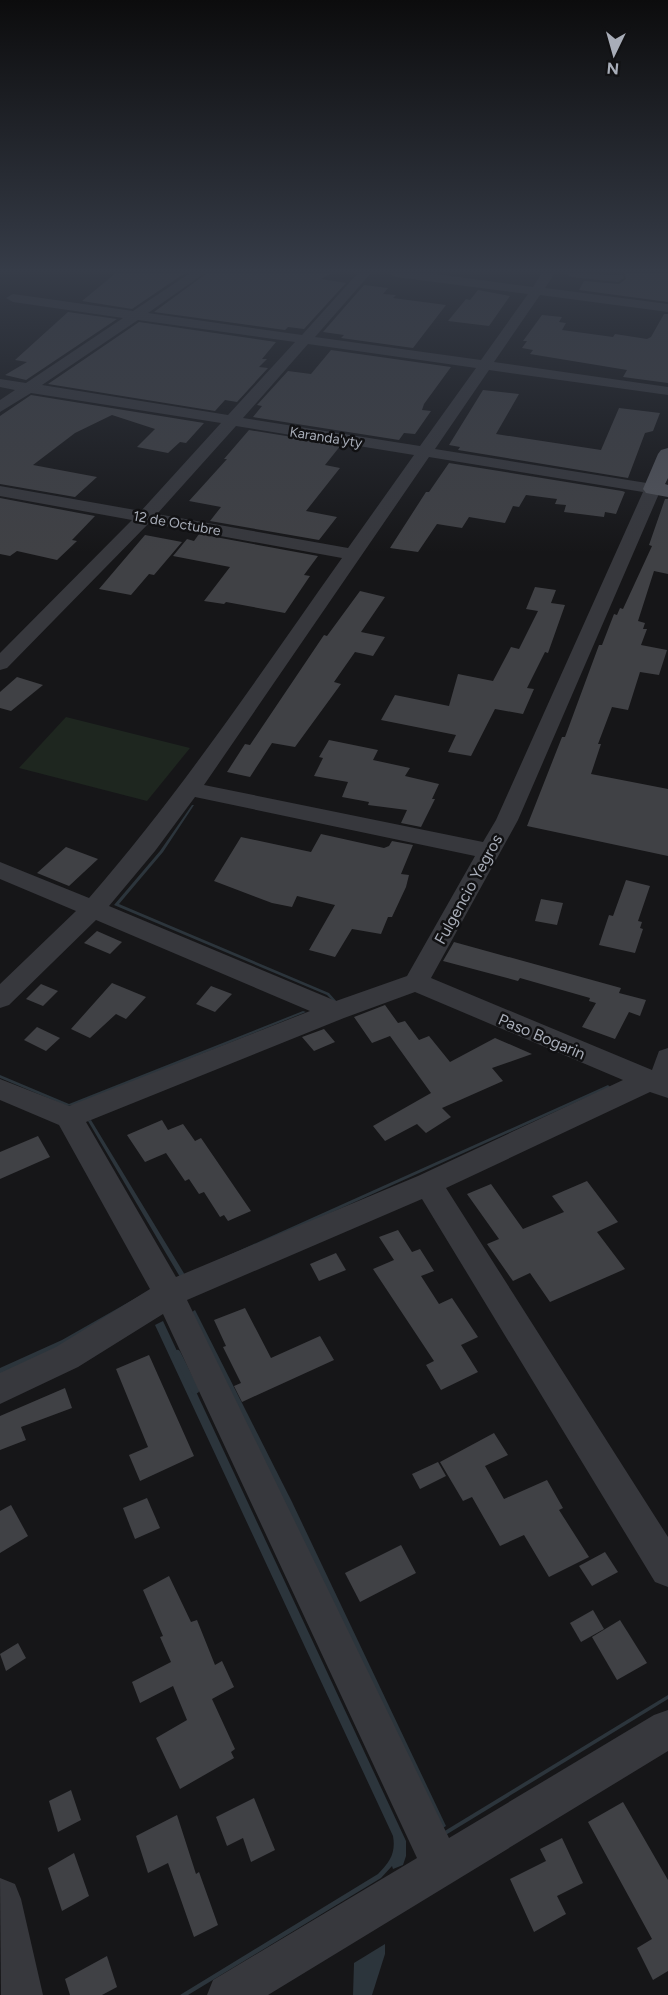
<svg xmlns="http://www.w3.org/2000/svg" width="668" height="1995" viewBox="0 0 668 1995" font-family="Figtree,sans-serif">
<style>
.green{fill:#1e261f}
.water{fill:#2c353c}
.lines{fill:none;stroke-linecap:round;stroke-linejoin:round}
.stream{stroke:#2c353c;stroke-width:8}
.building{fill:#404145}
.minor{fill:#37383d;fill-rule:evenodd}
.major{fill:#53555c;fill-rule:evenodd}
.labels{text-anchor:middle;stroke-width:5;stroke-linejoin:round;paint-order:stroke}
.far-street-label{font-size:14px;fill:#a8adb8;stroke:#111113}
.street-label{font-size:16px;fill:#a8adb8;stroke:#111113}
</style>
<rect width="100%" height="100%" fill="#161618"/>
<polygon class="green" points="66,717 190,748 147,801 19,768"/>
<g class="water">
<polygon points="192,805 194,805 163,852 119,904 329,993 338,1003 336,1004 327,995 114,905 160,851"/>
<polygon points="303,1011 306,1012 75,1105 67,1106 0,1078 0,1075 69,1104"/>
<polygon points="608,1085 610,1087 180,1281 180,1277 88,1121 91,1120 185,1275"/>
<polygon points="154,1292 0,1381 0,1368 62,1340 143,1294"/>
<polygon points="195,1310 292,1502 446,1826 443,1828 192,1312"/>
<path d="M163 1321 406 1841V1856L403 1865 393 1869 392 1866 381 1878 188 1995H180L378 1874C390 1862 396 1853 393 1836L155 1325Z"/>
<polygon points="668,1695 668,1699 444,1836 443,1832"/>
<polygon points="385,1944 385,1954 372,1995 353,1995 354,1963"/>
</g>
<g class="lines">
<polyline class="stream" points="177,1354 195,1390"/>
</g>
<g class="building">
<polygon points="116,273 185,273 132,309 82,301"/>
<polygon points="207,273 332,273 321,279 346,283 304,329 288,327 285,330 154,312"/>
<polygon points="624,273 668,273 668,302 579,290 584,281 619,284 626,279"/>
<polygon points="364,285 388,288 383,294 396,295 393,298 446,305 413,348 341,338 344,335 323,332"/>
<polygon points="478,290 510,296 489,326 448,321 466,299 470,300"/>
<polygon points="68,312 117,319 26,380 5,375 27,362 15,360"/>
<polygon points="664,314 668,314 668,383 623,377 627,370 530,354 533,350 522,348 527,341 523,341 542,315 562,317 559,322 566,323 562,330 613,337 615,334 647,339 651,337"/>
<polygon points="139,322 276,342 262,359 267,359 259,367 268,368 237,402 225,400 215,411 48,384"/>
<polygon points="331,350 451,367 424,404 422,410 431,411 415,434 404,433 399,440 253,417 262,406 257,405 288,371 311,374"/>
<polygon points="483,390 519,394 496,434 601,450 619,408 660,413 653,431 645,433 628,478 458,450 460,447 449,445"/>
<polygon points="31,395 204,423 186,443 180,442 168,453 137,447 155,429 112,415 75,433 33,465 97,477 75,497 0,484 0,416"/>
<polygon points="249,430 341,445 325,465 340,468 306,511 337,517 319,540 210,521 221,507 189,501 227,459 224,459"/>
<polygon points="449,463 622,491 625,492 616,514 605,512 604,517 564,512 566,505 555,504 557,499 526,495 519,507 513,506 505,523 469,517 462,528 437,524 418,552 390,548 426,492 429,492"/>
<polygon points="0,498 95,516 72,540 77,541 57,560 17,551 10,556 0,554"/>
<polygon points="665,499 668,499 668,574 654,571 638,621 645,623 643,629 647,629 641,645 667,650 659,675 640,672 628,710 612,707 598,744 601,744 591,774 668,789 668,856 527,826 562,737 565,737 599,645 602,645 614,614 617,615 620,608 623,609 652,546 649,545"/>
<polygon points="199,534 318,556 304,575 310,576 285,613 226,602 224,604 204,601 230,567 173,556 187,539 194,541"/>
<polygon points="145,535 182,542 154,575 149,574 131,595 99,589"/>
<polygon points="535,587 556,590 551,603 565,605 548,653 545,652 527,688 534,689 523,714 495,709 471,756 448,752 456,735 381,720 395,695 449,706 458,674 493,681 511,647 519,649 538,611 526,609"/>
<polygon points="360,591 385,597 361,632 385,637 373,656 355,652 334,682 341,684 295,747 272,743 250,777 227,772 245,744 250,745 324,635 327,636"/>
<polygon points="17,677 43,685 11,711 0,708 0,692"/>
<polygon points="329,740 378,750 373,760 410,768 405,776 439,784 432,799 435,799 421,827 401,823 407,810 368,805 369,802 342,797 348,782 314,776 323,758 319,757"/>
<polygon points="321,834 384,848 389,846 392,841 413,845 401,874 409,875 406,887 392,917 388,917 381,934 352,929 335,957 309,950 335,905 297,896 292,907 272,903 214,881 241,837 311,852"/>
<polygon points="66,847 98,859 69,886 37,873"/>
<polygon points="626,880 650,886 638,921 642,922 640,928 643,929 635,953 599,945 609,915 613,916"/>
<polygon points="541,899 563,903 557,925 535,921"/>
<polygon points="97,931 122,942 110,954 84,943"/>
<polygon points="454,942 621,988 619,993 646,1000 640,1016 629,1012 615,1039 582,1027 596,1003 589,1001 590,998 520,978 518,981 443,961"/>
<polygon points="112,983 146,997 126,1019 116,1014 90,1038 71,1029"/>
<polygon points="41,984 58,991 43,1006 26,999"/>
<polygon points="211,986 232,994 215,1012 196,1004"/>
<polygon points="385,1005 398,1023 405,1021 419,1040 429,1036 450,1062 495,1038 532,1054 492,1068 503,1081 442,1108 451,1117 426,1133 417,1124 385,1141 373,1126 431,1093 390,1036 372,1043 354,1017"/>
<polygon points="37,1027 60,1038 46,1051 24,1040"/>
<polygon points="324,1029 335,1042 314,1051 302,1037"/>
<polygon points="162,1120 168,1130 183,1124 195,1141 201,1138 251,1211 228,1221 224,1215 220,1217 204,1192 199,1194 189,1179 185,1181 166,1153 145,1162 127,1135"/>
<polygon points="38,1136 50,1157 0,1179 0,1152"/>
<polygon points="587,1181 618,1222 597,1232 625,1269 550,1302 530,1273 513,1281 487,1244 499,1239 467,1194 491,1184 523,1229 564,1212 552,1196"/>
<polygon points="398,1230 412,1252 420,1249 434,1271 421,1276 439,1304 452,1298 478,1337 461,1345 478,1372 441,1390 426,1365 434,1361 373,1269 394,1260 379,1237"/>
<polygon points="336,1253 346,1270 319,1281 310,1264"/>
<polygon points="245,1308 271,1358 320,1336 334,1360 242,1402 234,1386 241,1383 223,1347 226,1346 214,1320"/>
<polygon points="149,1355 194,1456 140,1481 129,1455 148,1447 116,1369"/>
<polygon points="65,1388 72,1408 21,1427 26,1440 0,1450 0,1416"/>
<polygon points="494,1433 508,1455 485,1466 504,1499 547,1480 563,1508 559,1510 589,1557 549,1577 524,1535 500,1546 472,1497 463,1501 440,1462"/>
<polygon points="438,1462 446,1476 420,1489 412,1474"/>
<polygon points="147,1498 160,1528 135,1539 123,1508"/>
<polygon points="11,1505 28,1536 0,1553 0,1511"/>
<polygon points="401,1545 416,1573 360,1602 345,1573"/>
<polygon points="605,1552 618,1572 592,1586 579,1566"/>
<polygon points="169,1576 191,1622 197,1620 215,1665 222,1661 234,1687 212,1699 235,1749 231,1752 234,1758 180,1789 156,1738 187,1720 173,1686 140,1703 132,1682 171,1662 160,1637 163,1636 143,1590"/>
<polygon points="593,1610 604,1629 581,1642 570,1623"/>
<polygon points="620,1620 647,1663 617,1680 592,1637"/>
<polygon points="18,1643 26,1658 6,1671 0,1654"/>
<polygon points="71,1790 81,1820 58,1832 49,1801"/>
<polygon points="254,1798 275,1850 251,1862 243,1838 227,1846 216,1817"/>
<polygon points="623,1802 668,1880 668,1971 653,1980 637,1948 652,1939 588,1822"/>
<polygon points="177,1815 196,1874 199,1872 218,1925 194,1937 168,1863 148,1873 136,1836"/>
<polygon points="562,1838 583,1883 557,1896 566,1914 534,1932 510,1879 546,1861 540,1849"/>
<polygon points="74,1853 89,1896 62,1911 48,1868"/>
<polygon points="107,1956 117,1987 102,1995 70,1995 65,1979"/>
</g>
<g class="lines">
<g class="minor">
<path d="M190 273H205L148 313 302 335 358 273H371L315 337 481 360 528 294 396 277 390 273H429L533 287 542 273H555L545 288 668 304V312L540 295 494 362 668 387V395L489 370 435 449 653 484 661 489 518 820 431 978 652 1070 659 1051 668 1048V1098L650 1092 446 1188 668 1537V1587L655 1582 422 1199 187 1300 449 1838 654 1715 668 1710V1751L268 1995H207L213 1980 417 1858 163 1314 78 1367 0 1404V1373L56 1347 150 1289 59 1125 0 1100V1079L69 1106 310 1011 96 920 9 1005 0 1008V984L76 911 0 879V862L89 898C182 791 260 674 342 558L149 523 7 668 0 670V653L132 520 0 496V486L141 511 221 423 31 393 0 412V400L15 390 0 387V379L26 383 123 318 13 302 6 298 13 294 133 311ZM138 320 295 342 228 415 42 385ZM308 344 476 368 420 446 243 418ZM236 426 414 455 348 548 157 514ZM429 457 643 492 496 820 483 842 204 785ZM195 797 475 856 407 976 336 1001 109 906 155 851ZM415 992 623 1080 418 1176 176 1277 86 1122 344 1018Z"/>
<polygon points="565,273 623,275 624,278 618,282 571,277"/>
<polygon points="0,1878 15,1884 21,1899 43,1995 1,1995"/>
</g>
<polygon class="major" points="668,448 668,478 665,484 668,485 668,497 646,493 643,489 658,454 661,450"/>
</g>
<linearGradient id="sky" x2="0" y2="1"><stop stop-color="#0c0c0d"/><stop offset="0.49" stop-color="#363c48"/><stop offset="1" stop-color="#363c48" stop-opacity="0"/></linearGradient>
<rect width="668" height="553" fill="url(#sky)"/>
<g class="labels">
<g class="far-street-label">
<text transform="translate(326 437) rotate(9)" y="5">Karanda'yty</text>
<text transform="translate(177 523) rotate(10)" y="5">12 de Octubre</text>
</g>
<g class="street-label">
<text transform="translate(468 889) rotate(-61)" y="6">Fulgencio Yegros</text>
<text transform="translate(542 1036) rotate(23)" y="6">Paso Bogarin</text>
</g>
</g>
<g transform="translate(614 54) rotate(185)" stroke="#111113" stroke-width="4.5" paint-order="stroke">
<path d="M0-4.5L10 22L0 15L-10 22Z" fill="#a8adb8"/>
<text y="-9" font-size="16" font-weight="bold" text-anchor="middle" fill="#a8adb8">N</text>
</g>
</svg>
